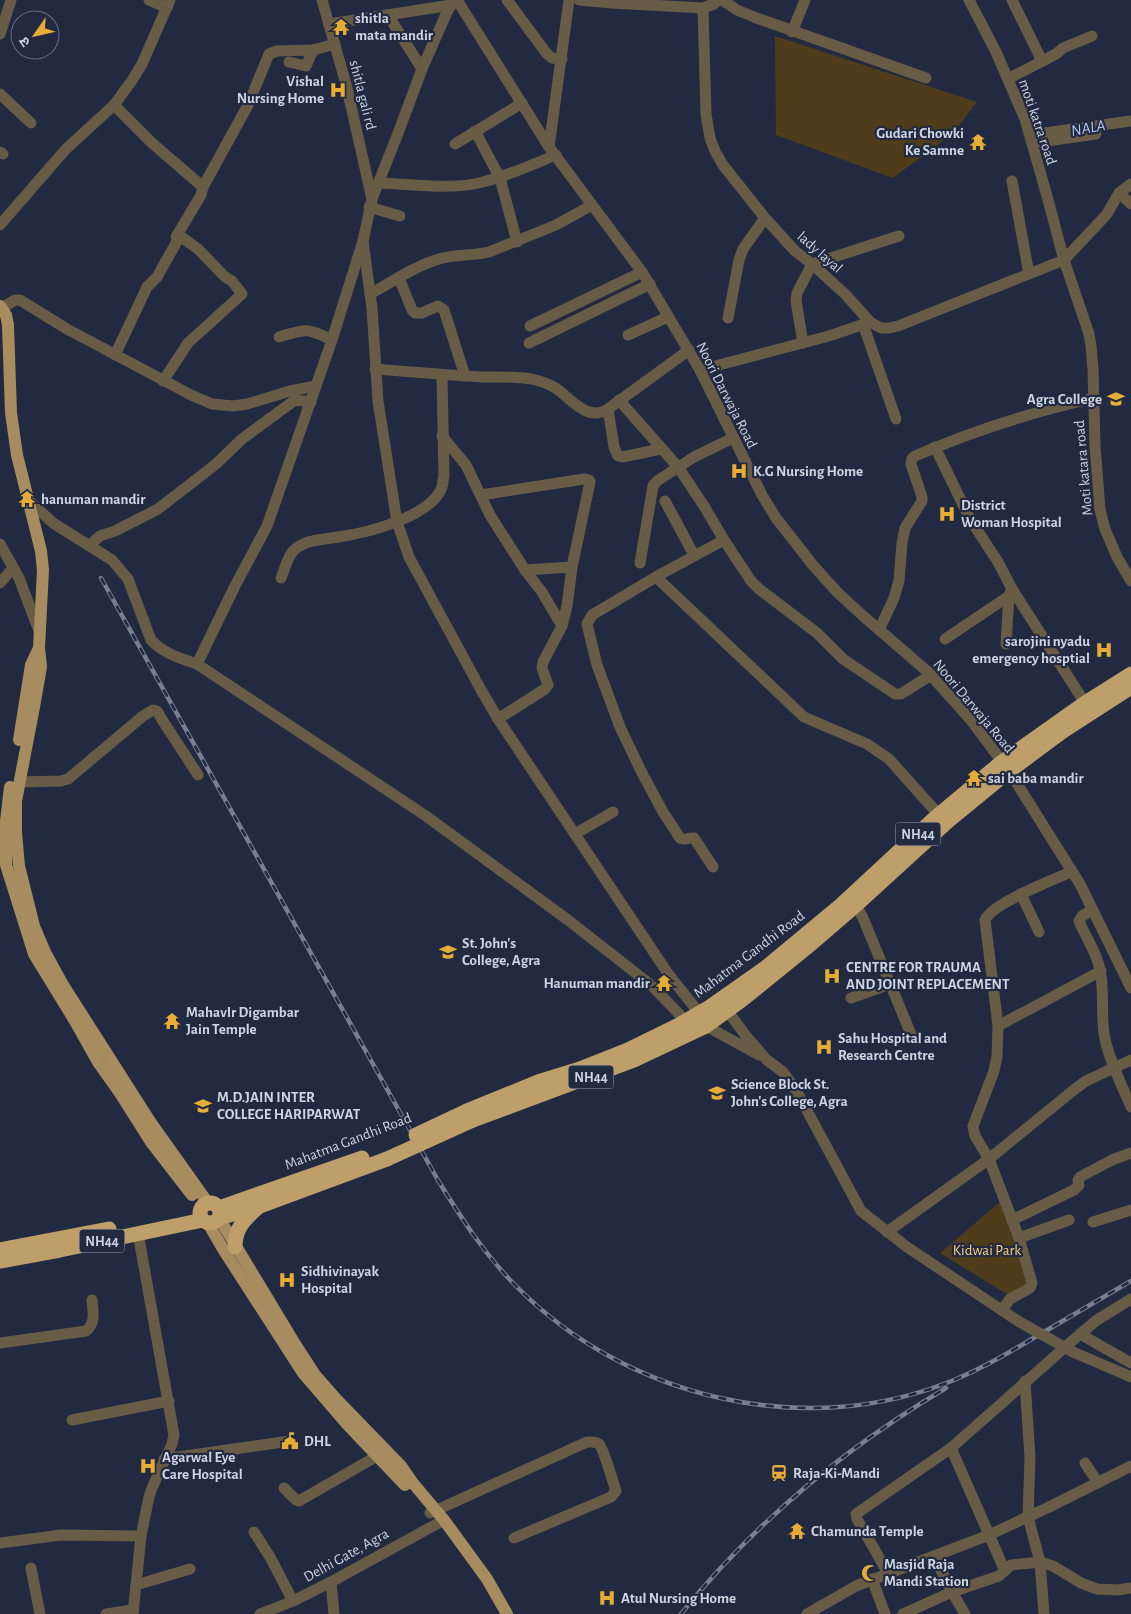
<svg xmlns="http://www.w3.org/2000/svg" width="1131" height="1614" viewBox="0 0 1131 1614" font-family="'Alegreya Sans','Noto Sans Devanagari',sans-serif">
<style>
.green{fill:#4f3c1a}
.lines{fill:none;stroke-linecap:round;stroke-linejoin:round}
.minor{stroke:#695c47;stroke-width:11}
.major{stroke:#a78c5f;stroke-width:12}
.highway{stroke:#bf9f69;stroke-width:15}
.rail-casing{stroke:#787f91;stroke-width:4.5}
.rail{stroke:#212a40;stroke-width:2.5;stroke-dasharray:8;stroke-linecap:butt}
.minor-bridge{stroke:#695c47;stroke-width:11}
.highway-bridge{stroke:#bf9f69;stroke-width:15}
.labels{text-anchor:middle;stroke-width:4.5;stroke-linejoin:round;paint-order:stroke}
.shield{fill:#212a40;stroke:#9aa1b1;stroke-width:1}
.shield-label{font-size:14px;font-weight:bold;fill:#ced4e2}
.poi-label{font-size:15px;font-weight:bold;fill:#ced4e2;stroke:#212a40;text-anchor:start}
.street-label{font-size:15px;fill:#ced4e2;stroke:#212a40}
.park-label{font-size:15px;fill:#ffd181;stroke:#212a40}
.water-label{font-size:16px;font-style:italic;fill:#bbcdfa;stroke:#212a40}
</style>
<rect width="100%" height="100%" fill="#212a40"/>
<g class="green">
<polygon points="775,36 977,102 953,133 893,178 776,135"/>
<polygon points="1000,1202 1029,1283 1010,1296 940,1253"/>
</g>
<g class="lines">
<g class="minor">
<polyline points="149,0 167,8"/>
<polyline points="322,0 346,84 372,199"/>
<polyline points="457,0 549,147 642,272 700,370 762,495 776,518 812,564 837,592 862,615 928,672 970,719 1009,771 1080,884 1131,988"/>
<polyline points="507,0 547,54 552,58 562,59"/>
<polyline points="579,0 612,3 703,8 714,4 719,0"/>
<polyline points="722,0 737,10 754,17 926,78"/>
<polyline points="969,0 996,52 1025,119 1047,196 1064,260 1089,334 1091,346 1093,369 1095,446 1100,510 1105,529 1117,557 1131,581"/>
<polyline points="1012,0 1042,61"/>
<polyline points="703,8 706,114 710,138 715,151 723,165 765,218 795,251 812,264 846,295 870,322 881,328 889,328 898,326 1064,260 1107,214 1119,193 1131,184"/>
<polyline points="388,15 422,69"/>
<polyline points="329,24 451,5"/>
<polyline points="792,32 805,0"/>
<polyline points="0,34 11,0"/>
<polyline points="289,62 306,66 313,50 335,44"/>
<polyline points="1008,79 1056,54 1063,48 1092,36"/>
<polyline points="0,94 31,123"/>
<polyline points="114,105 152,143 203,187 201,195 176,237"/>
<polyline points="475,131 500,178 517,242"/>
<polyline points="1030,135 1131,121"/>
<polyline points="1032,143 1096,134"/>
<polyline points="455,144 522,103"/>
<polyline points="549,147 569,0"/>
<polyline points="0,152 3,154"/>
<polyline points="1012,181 1029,274"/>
<path d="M379 183C411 184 448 190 479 183 506 177 531 165 556 155"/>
<polyline points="203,187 248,105 269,54 277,51 313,50"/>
<polyline points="1119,193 1131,204"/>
<polyline points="369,207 400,216"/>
<polyline points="0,225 66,149 114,105 133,79 142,64 170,0"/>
<polyline points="363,241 372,308 378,401 397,522 409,557 480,688 498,719 669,975 700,1014"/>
<polyline points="399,278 412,310 415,313 422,313 438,306 444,310 465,376"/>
<path d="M370 294C392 282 415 266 439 259 455 254 473 256 489 252L556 225 592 205"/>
<polyline points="2,308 15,300 20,300 67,329 191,395 212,404 233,406 247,404 290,391 316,386"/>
<polyline points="728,318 739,260 743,249 765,218"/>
<polyline points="863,324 896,419"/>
<polyline points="530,326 642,272"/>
<polyline points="628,335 668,317"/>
<path d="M279 337C306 329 306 327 332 340"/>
<polyline points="529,343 650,284"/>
<polyline points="803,343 796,301 797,293 812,264 899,236"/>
<polyline points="115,355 147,287 157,277 180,236 198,249 225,277 232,281 242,294 188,343 163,381"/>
<path d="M375 369C411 372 446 375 482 377 499 377 519 376 536 380 543 382 550 384 557 389 572 400 588 422 608 409L689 350"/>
<polyline points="700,370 829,336 870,322"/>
<polyline points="619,400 678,467 704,506 724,540 751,581 759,589 817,633 843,659 895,694 901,694 904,692 931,675"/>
<polyline points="608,409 614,447 618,456 622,457 661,449"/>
<polyline points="442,436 466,465 490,515 525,570 542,592 562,626"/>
<polyline points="935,447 970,519 998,562 1012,589 1085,703"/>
<polyline points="481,495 584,479 589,480 590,482 572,567 567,606 562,626 543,662 542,668 548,685 545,689 498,719"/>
<path d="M27 499 53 523 112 560 128 579 151 640C164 654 180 658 197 664L426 816 568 920 651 985 686 1021"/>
<polyline points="665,501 694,555"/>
<polyline points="0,544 19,578 39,631"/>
<polyline points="89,546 100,536 115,531 158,509 216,464 242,439 295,400 311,402"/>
<polyline points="640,563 653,486 657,481 694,457 733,438"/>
<polyline points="525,570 572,567"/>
<polyline points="656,577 804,717 867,744 889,759 939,815"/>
<path d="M281 578C285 569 287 557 294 550 306 539 323 540 338 537 367 533 431 517 442 487 443 484 443 479 444 476L442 375"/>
<polyline points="0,583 13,568"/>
<path d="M879 630 894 598 899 581 902 543 905 528 922 501V497L911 464 912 459 915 456C972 431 1033 412 1094 398"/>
<polyline points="945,639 1009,596"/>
<polyline points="1006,644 1009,596 1010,593"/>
<polyline points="197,664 235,586 267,526 332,340 363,241 372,199 397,136 422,69 447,12 451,5 458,0"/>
<polyline points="19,782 61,781 68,779 143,716 153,710 157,711 161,718 198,775"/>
<polyline points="575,834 613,812"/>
<path d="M713 867 694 838C689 837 684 841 680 838L663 812 642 773 620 727 597 665 587 624 592 615 661 574 724 540"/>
<polyline points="1021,894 1039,932"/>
<polyline points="856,905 863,918 913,1039"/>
<path d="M1092 910 1082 916 1079 921C1086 938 1097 952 1100 970 1105 992 1100 1016 1105 1039 1110 1063 1122 1085 1131 1107"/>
<polyline points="851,998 890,984"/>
<polyline points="724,1006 746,1036 767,1060 783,1072 796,1090 861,1211 907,1247 1018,1321"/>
<polyline points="706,1026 759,1055"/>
<polyline points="998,1026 1101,971"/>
<polyline points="1012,1220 1074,1190 1079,1185 1078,1180 1080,1177 1112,1160 1131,1153"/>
<polyline points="1093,1222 1131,1210"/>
<polyline points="887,1232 989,1159 1075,1089 1086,1081 1131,1060"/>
<polyline points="1019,1238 1069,1220"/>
<path d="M1002 1310 1010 1299 1030 1288 1032 1283 1019 1238 989 1159 975 1136 973 1126 994 1071 997 1056 998 1026 985 920C992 903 1053 880 1071 872"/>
<polyline points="1080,1334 1097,1320 1131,1299"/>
<path d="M0 1343 86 1331C96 1323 93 1311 92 1300"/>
<polyline points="1073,1352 1131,1377"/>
<polyline points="1025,1381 1030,1458 1028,1517 1040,1562 1044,1614"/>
<polyline points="72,1420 169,1401"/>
<polyline points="951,1448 1005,1571"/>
<polyline points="164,1459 290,1441"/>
<polyline points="1085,1463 1098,1483"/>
<polyline points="284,1488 296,1500 299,1501 384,1452"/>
<path d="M430 1513 587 1442C591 1442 595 1441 599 1444 604 1449 613 1483 616 1491L611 1497 514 1538"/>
<polyline points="254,1532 270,1557 293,1601"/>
<polyline points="0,1543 61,1535 141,1536"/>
<polyline points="934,1556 952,1592 965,1614"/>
<polyline points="31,1568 40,1614"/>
<polyline points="888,1573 857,1519 856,1514 951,1448 1080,1334 1131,1363"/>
<polyline points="872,1579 885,1614"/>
<polyline points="331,1582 334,1614"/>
<polyline points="136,1585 190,1569"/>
<polyline points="106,1614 133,1610"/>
<polyline points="133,1614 141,1536 149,1497 152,1488 172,1444 174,1435 138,1233"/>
<polyline points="260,1614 293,1601 331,1582 444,1520"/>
<polyline points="807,1614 856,1586 989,1535 1047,1508 1131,1466"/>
<polyline points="903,1614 952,1592 999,1576 1011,1565 1040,1562 1053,1566 1081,1583 1097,1589 1117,1590 1131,1588"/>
</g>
<g class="major">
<polyline points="0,306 6,315 8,325 11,413 17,455 41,551 43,570 39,648 41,667 34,707 16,801 16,833 19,866 34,926 45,952 63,985 151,1123 208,1203"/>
<polyline points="19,740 31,665 38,650"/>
<polyline points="10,787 6,821 6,865 34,954 75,1021 98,1062 120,1093 151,1142 192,1195"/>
<polyline points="219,1218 295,1344 315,1375 337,1400 401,1466 412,1482 444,1520 487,1579 507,1614"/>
<polyline points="208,1223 223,1249 303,1373 347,1424 405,1485"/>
</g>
<g class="highway">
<polyline points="467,1111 538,1082 580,1069 628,1050 679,1025 710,1007 764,969 840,906 935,818 1002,762 1085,703 1131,674"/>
<polyline points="473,1120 634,1060 706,1026 743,999 806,948 856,905 948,821 1009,771 1063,731 1131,687"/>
<circle cx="210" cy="1213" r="10"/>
<polyline points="219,1208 362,1158"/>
<polyline points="219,1218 260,1206 387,1159"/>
<path d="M235 1247C235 1228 244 1220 257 1208"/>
<polyline points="0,1250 109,1229"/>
<polyline points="0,1261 60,1250 203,1220"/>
</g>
<g class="rail-casing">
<g id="rail">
<path d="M101 578 439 1182C462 1219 485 1255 516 1286 627 1399 807 1441 954 1380 983 1368 1010 1352 1037 1336 1068 1318 1100 1299 1131 1281"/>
<path d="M681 1614C754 1523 845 1448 946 1388"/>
</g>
</g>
<use href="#rail" class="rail"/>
<polyline class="minor-bridge" points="1018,1321 1073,1352"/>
<g class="highway-bridge">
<polyline points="416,1135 467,1111"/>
<polyline points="387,1159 473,1120"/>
</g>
</g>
<defs>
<g id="temple-bare" transform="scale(1.35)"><path d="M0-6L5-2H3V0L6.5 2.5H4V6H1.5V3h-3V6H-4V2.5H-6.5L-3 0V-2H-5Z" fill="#e7ac36" stroke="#212a40" stroke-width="2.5" paint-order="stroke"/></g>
<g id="hospital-bare" transform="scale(1.35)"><path d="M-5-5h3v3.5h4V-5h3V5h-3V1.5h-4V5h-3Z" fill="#e7ac36" stroke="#212a40" stroke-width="2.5" paint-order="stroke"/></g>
<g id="university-bare" transform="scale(1.35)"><path d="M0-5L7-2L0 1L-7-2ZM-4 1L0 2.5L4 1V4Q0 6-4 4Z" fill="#e7ac36" stroke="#212a40" stroke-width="2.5" paint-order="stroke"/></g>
<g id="civic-bare" transform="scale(1.35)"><path d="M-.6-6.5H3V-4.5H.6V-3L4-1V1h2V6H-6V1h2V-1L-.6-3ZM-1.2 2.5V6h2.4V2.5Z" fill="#e7ac36" stroke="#212a40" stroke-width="2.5" paint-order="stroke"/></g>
<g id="station-bare" transform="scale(1.35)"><path d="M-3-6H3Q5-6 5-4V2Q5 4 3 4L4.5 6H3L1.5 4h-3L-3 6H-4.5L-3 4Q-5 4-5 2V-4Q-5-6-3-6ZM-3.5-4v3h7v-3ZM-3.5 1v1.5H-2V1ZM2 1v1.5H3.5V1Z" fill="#e7ac36" stroke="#212a40" stroke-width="2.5" paint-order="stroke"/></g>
<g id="mosque-bare" transform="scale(1.35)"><path d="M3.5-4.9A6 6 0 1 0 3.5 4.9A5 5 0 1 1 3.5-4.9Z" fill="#e7ac36" stroke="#212a40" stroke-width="2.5" paint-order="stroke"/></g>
</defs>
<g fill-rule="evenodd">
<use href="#temple-bare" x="341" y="27"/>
<use href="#hospital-bare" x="338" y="90"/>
<use href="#temple-bare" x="978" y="142"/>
<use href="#university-bare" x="1116" y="399"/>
<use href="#hospital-bare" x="739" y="471"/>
<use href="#temple-bare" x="27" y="499"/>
<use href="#hospital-bare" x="947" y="514"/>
<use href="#hospital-bare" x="1104" y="650"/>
<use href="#temple-bare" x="974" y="778"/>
<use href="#university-bare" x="448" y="952"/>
<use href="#hospital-bare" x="832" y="976"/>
<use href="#temple-bare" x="664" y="983"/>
<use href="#temple-bare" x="172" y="1021"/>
<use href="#hospital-bare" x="824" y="1047"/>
<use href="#university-bare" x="717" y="1093"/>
<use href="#university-bare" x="203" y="1106"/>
<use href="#hospital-bare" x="287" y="1280"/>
<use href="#civic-bare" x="290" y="1441"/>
<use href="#hospital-bare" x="148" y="1466"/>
<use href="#station-bare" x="779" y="1473"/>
<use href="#temple-bare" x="797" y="1531"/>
<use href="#mosque-bare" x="870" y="1573"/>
<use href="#hospital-bare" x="607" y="1598"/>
</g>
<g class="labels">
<g class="shield">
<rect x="895.5" y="822.5" width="45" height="23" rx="4"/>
<rect x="568.5" y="1065.5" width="45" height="23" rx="4"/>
<rect x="79.5" y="1229.5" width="45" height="23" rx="4"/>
</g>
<g class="shield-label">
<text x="918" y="839">NH44</text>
<text x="591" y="1082">NH44</text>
<text x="102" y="1246">NH44</text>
</g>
<g class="poi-label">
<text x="355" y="23">shitla<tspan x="355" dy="17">mata mandir</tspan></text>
<text x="324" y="86" text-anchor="end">Vishal<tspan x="324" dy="17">Nursing Home</tspan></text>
<text x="964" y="138" text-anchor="end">Gudari Chowki<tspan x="964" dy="17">Ke Samne</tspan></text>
<text x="1102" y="404" text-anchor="end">Agra College</text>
<text x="753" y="476">K.G Nursing Home</text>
<text x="41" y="504">hanuman mandir</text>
<text x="961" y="510">District<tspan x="961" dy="17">Woman Hospital</tspan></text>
<text x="1090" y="646" text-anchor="end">sarojini nyadu<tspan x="1090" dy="17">emergency hosptial</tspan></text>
<text x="988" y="783">sai baba mandir</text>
<text x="462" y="948">St. John's<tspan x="462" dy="17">College, Agra</tspan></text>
<text x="846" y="972">CENTRE FOR TRAUMA<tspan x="846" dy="17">AND JOINT REPLACEMENT</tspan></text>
<text x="650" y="988" text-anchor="end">Hanuman mandir</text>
<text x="186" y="1017">MahavIr Digambar<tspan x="186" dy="17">Jain Temple</tspan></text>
<text x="838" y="1043">Sahu Hospital and<tspan x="838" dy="17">Research Centre</tspan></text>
<text x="731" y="1089">Science Block St.<tspan x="731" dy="17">John's College, Agra</tspan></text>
<text x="217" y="1102">M.D.JAIN INTER<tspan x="217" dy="17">COLLEGE HARIPARWAT</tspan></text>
<text x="301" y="1276">Sidhivinayak<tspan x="301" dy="17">Hospital</tspan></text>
<text x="304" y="1446">DHL</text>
<text x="162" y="1462">Agarwal Eye<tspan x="162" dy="17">Care Hospital</tspan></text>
<text x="793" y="1478">Raja-Ki-Mandi</text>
<text x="811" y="1536">Chamunda Temple</text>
<text x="884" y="1569">Masjid Raja<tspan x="884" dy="17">Mandi Station</tspan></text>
<text x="621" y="1603">Atul Nursing Home</text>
</g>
<g class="street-label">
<text transform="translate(363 95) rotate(76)" y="5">shitla gali rd</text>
<text transform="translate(1038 122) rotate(71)" y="5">moti katra road</text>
<text transform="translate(820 252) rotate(41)" y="5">lady layal</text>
<text transform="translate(727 395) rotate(63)" y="5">Noori Darwaja Road</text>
<text transform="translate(1083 468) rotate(-95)" y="5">Moti katara road</text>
<text transform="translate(974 706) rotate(50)" y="5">Noori Darwaja Road</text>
<text transform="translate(749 954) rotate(-37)" y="5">Mahatma Gandhi Road</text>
<text transform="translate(348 1141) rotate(-21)" y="5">Mahatma Gandhi Road</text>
<text transform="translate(346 1555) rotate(-29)" y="5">Delhi Gate, Agra</text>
</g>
<g class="park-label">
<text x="987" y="1255">Kidwai Park</text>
</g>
<g class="water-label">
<text transform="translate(1088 127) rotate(-10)" y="6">NALA</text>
</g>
</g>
<g transform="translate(35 35) rotate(236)"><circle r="24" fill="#212a40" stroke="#666e81"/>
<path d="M0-4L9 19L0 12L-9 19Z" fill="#e7ac36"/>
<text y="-8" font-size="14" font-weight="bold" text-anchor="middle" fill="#ced4e2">उ</text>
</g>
</svg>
